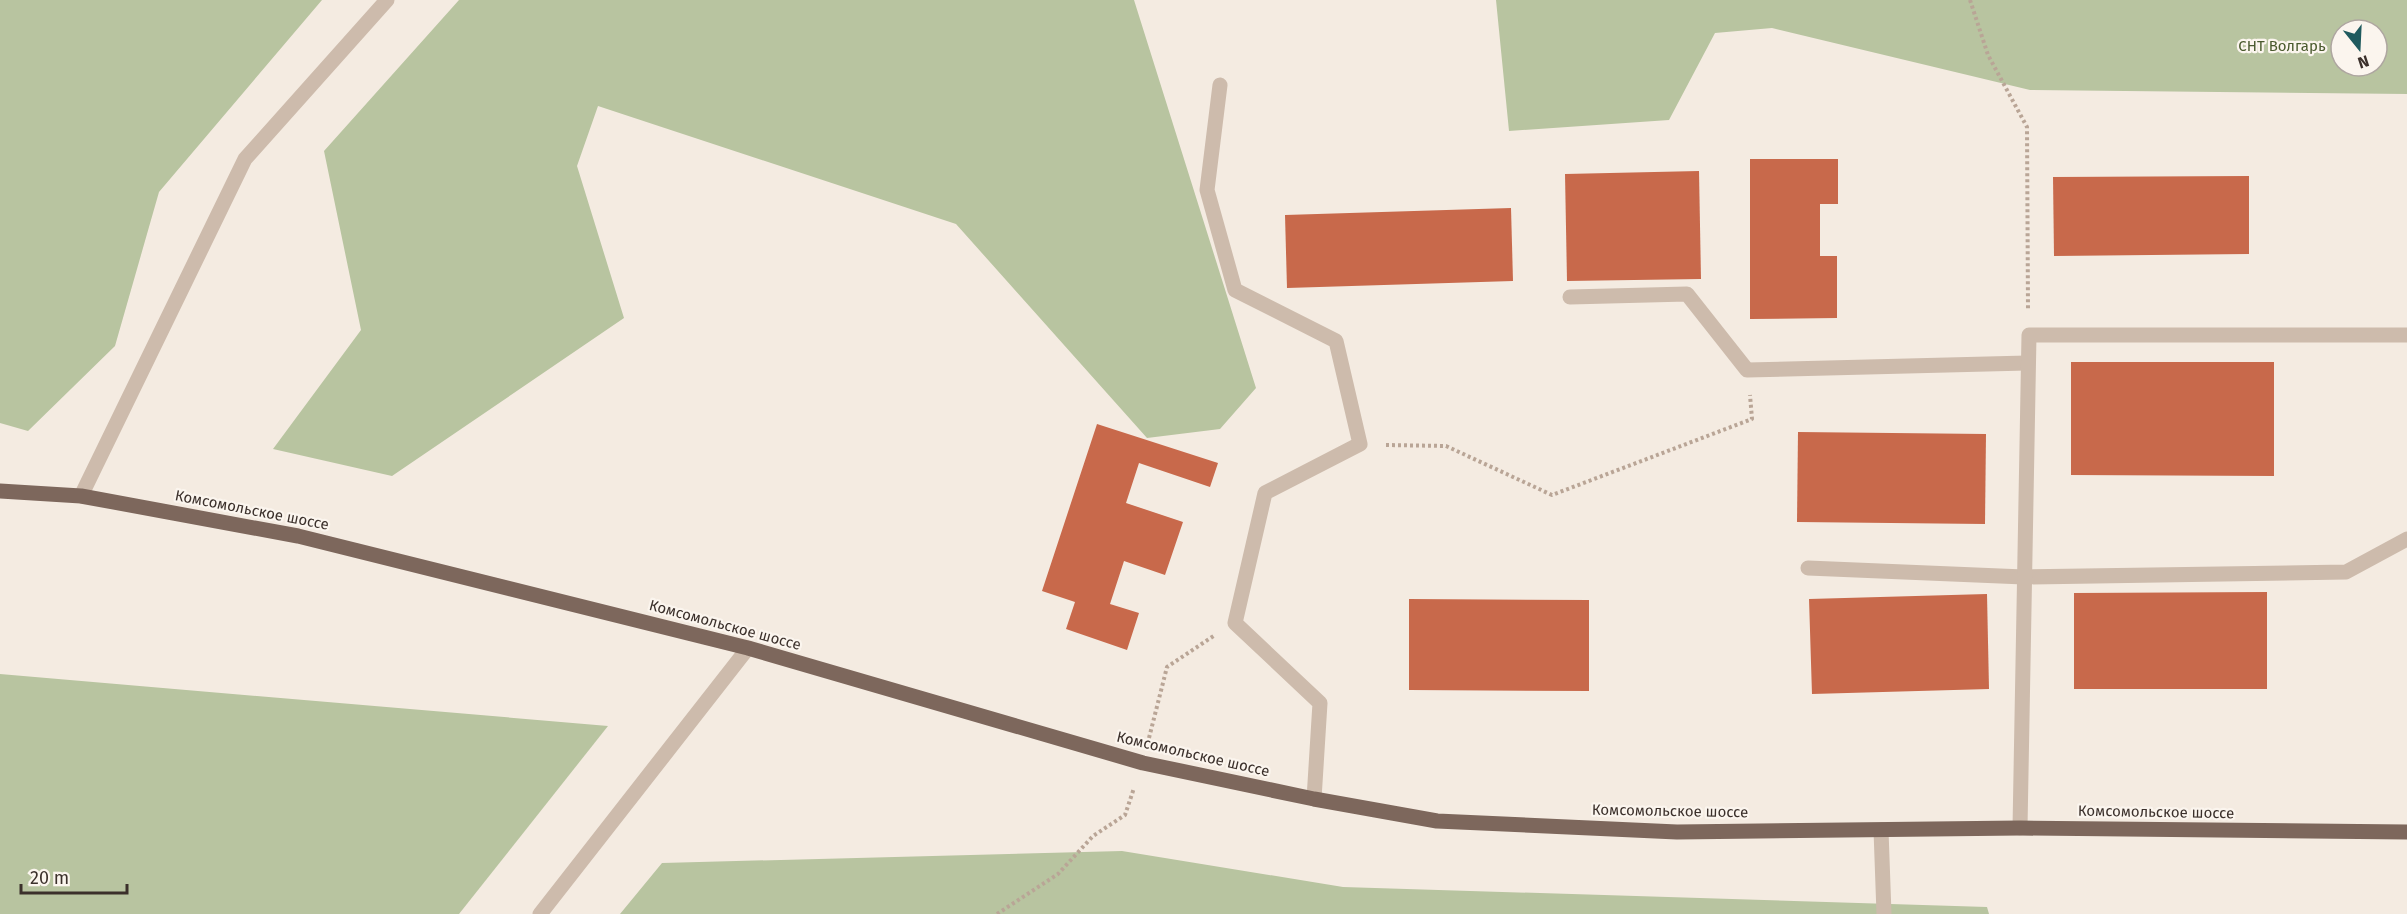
<svg xmlns="http://www.w3.org/2000/svg" width="2407" height="914" viewBox="0 0 2407 914" font-family="'Fira Sans',sans-serif">
<style>
.green{fill:#b8c4a0;fill-rule:evenodd}
.building{fill:#c8694b}
.lines{fill:none;stroke-linecap:round;stroke-linejoin:round}
.path{stroke:#b9a596;stroke-width:4;stroke-dasharray:3 3;stroke-linecap:butt}
.minor{stroke:#cdbbac;stroke-width:15}
.major{stroke:#7d675c;stroke-width:15}
.labels{text-anchor:middle;stroke-width:4.5;stroke-linejoin:round;paint-order:stroke}
.park-label{font-size:15px;fill:#4a5a2e;stroke:#fbf5ee}
.street-label{font-size:15px;fill:#3b302b;stroke:#fbf5ee}
</style>
<rect width="100%" height="100%" fill="#f4ebe1"/>
<g class="green">
<polygon points="0,0 322,0 159,192 115,346 28,431 0,423"/>
<polygon points="459,0 1134,0 1256,388 1220,429 1147,438 956,224 598,106 577,166 624,318 392,476 273,449 361,330 324,151"/>
<path d="M1496 0H2407V94L2030 90 1772 28 1715 33 1669 120 1509 131ZM2341 30H2377V66H2341Z"/>
<polygon points="0,674 608,726 459,914 0,914"/>
<polygon points="1122,851 1343,887 1987,907 1989,914 620,914 662,863"/>
</g>
<g class="building">
<polygon points="1750,159 1838,159 1838,204 1820,204 1820,256 1837,256 1837,318 1750,319"/>
<polygon points="1699,171 1701,279 1567,281 1565,174"/>
<polygon points="2249,176 2249,254 2054,256 2053,177"/>
<polygon points="1511,208 1513,281 1287,288 1285,215"/>
<polygon points="2071,362 2274,362 2274,476 2071,475"/>
<polygon points="1097,424 1218,463 1210,487 1139,463 1126,503 1183,522 1165,575 1124,561 1110,604 1139,613 1127,650 1066,629 1075,602 1042,591"/>
<polygon points="1798,432 1986,434 1985,524 1797,522"/>
<polygon points="2267,592 2267,689 2074,689 2074,593"/>
<polygon points="1987,594 1989,689 1812,694 1809,599"/>
<polygon points="1409,599 1589,600 1589,691 1409,690"/>
</g>
<g class="lines">
<g class="path">
<polyline points="1970,0 1988,55 2027,127 2028,310"/>
<polyline points="1386,445 1446,446 1552,495 1752,419 1750,395"/>
<polyline points="1149,738 1167,667 1215,635"/>
<polyline points="997,914 1058,874 1093,836 1125,815 1134,788"/>
</g>
<g class="minor">
<polyline points="1220,85 1207,190 1235,290 1336,341 1360,444 1265,493 1235,623 1320,703 1314,799"/>
<polyline points="1570,297 1687,294 1747,370 2027,363"/>
<polyline points="81,496 245,159 387,0"/>
<polyline points="1808,568 2024,577 2346,572 2407,539"/>
<polyline points="2020,828 2029,335 2407,335"/>
<polyline points="1881,830 1884,914"/>
<polyline points="540,914 748,648"/>
</g>
<polyline class="major" points="0,491 81,496 298,536 748,648 1143,763 1314,799 1437,821 1677,832 2020,828 2407,832"/>
</g>
<g class="labels">
<g class="park-label">
<text x="2282" y="51">СНТ Волгарь</text>
</g>
<g class="street-label">
<text transform="translate(252 510) rotate(11)" y="5">Комсомольское шоссе</text>
<text transform="translate(725 625) rotate(15)" y="5">Комсомольское шоссе</text>
<text transform="translate(1193 754) rotate(13)" y="5">Комсомольское шоссе</text>
<text transform="translate(1670 811) rotate(1)" y="5">Комсомольское шоссе</text>
<text transform="translate(2156 812) rotate(1)" y="5">Комсомольское шоссе</text>
</g>
</g>
<g transform="translate(2359 48) rotate(162)"><circle r="28" fill="#fbf5ee" stroke="#aea6a0" stroke-width="1.5"/>
<path d="M0-4.5L10 22L0 15L-10 22Z" fill="#1f5a5e"/>
<text y="-9" font-size="16" font-weight="bold" text-anchor="middle" fill="#3b302b">N</text>
</g>
<path d="M21 884v9h106v-9" fill="none" stroke="#3b302b" stroke-width="3"/>
<text x="30" y="884" font-size="18" fill="#3b302b" stroke="#fbf5ee" stroke-width="4.5" paint-order="stroke">20 m</text>
</svg>
